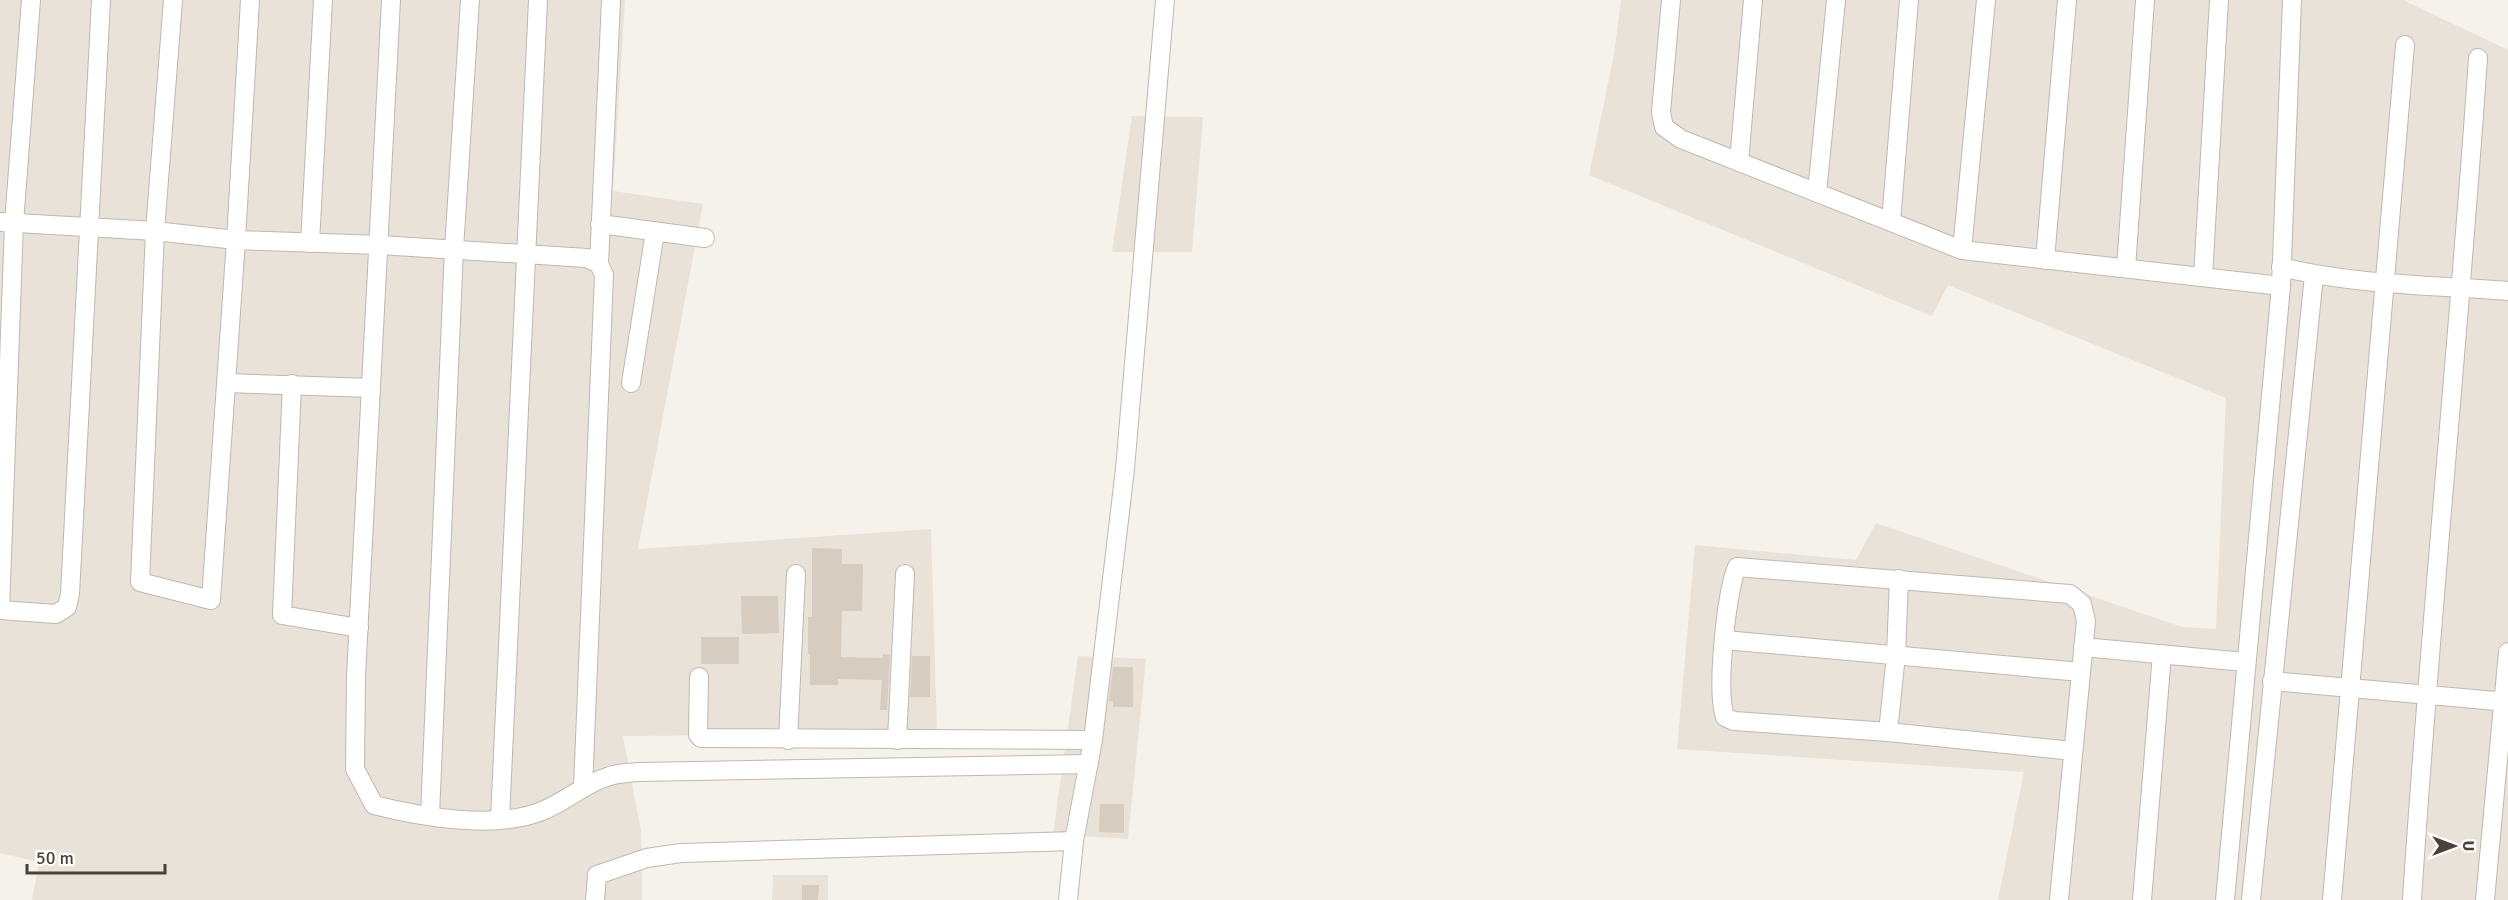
<svg xmlns="http://www.w3.org/2000/svg" width="2508" height="900" viewBox="0 0 2508 900" font-family="Signika,sans-serif">
<style>
.residential{fill:#e9e2d9}
.building{fill:#d7ccc0}
.lines{fill:none;stroke-linecap:round;stroke-linejoin:round}
.minor-casing{stroke:#c1b8ad;stroke-width:20}
.minor{stroke:#fff;stroke-width:18}
</style>
<rect width="100%" height="100%" fill="#f5f1eb"/>
<g class="residential">
<polygon points="0,0 625,0 613,191 703,204 638,549 931,529 937,733 623,736 641,831 642,900 32,900 39,862 0,853"/>
<polygon points="1621,0 2403,0 2508,50 2508,900 1998,900 2024,772 1677,749 1695,545 1856,560 1876,523 2182,627 2216,629 2226,398 1948,285 1932,316 1589,175 1614,55"/>
<polygon points="1132,116 1203,117 1192,252 1112,252"/>
<polygon points="1078,656 1146,659 1128,839 1053,834"/>
<polygon points="773,875 828,875 828,900 772,900"/>
</g>
<g class="building">
<polygon points="812,548 842,549 842,564 863,564 862,611 842,611 841,657 883,658 883,654 890,655 887,710 880,710 882,680 838,679 838,685 810,685 810,654 808,654 808,617 812,617"/>
<polygon points="741,596 778,596 779,633 742,634"/>
<rect x="701" y="637" width="38" height="27"/>
<polygon points="912,656 930,656 930,697 910,697"/>
<polygon points="1113,667 1133,667 1133,707 1113,707 1113,701 1109,701"/>
<polygon points="1100,804 1124,804 1124,833 1099,832"/>
<polygon points="802,885 819,885 818,900 802,900"/>
</g>
<g class="lines">
<g class="minor-casing">
<g id="minor">
<polyline points="31,0 14,223 0,610 56,614 67,607 70,594 101,0"/>
<polyline points="173,0 155,231 140,582 211,600 236,240 250,0"/>
<path d="M391 0 356 676 355 769 374 805C421 817 496 830 542 811 565 802 584 784 607 777 617 773 629 773 639 772L1089 764"/>
<polyline points="1671,0 1661,112 1664,127 1681,139 1962,250 2281,286"/>
<polyline points="1739,162 1753,0"/>
<polyline points="1817,193 1836,0"/>
<polyline points="0,222 155,231 236,240 380,245 587,258 599,264 604,275 583,788"/>
<polyline points="1891,222 1909,0"/>
<polyline points="600,224 705,238"/>
<polyline points="310,243 323,0"/>
<polyline points="1962,250 1986,0"/>
<polyline points="2045,260 2067,0"/>
<polyline points="599,264 611,0"/>
<path d="M2281 267C2356 285 2432 285 2508 291"/>
<polyline points="2126,268 2145,0"/>
<polyline points="2203,277 2219,0"/>
<polyline points="226,383 371,388"/>
<polyline points="631,383 655,232"/>
<polyline points="292,384 282,615 359,628"/>
<polyline points="1725,640 2081,672"/>
<polyline points="2083,647 2245,662"/>
<polyline points="699,677 698,735 701,738 1093,740"/>
<polyline points="2272,681 2508,702"/>
<polyline points="1888,732 1896,655 1899,579"/>
<polyline points="788,740 796,574"/>
<polyline points="897,740 905,574"/>
<polyline points="430,815 454,249 470,0"/>
<polyline points="500,819 538,0"/>
<polyline points="595,900 597,875 647,858 681,853 1074,841"/>
<polyline points="1068,900 1074,841 1093,740 1125,469 1165,0"/>
<path d="M2059 900 2086 621 2082 604 2070 594 1737 567C1726 593 1716 691 1725 717L1734 721 1888 732 2073 751"/>
<polyline points="2142,900 2162,654"/>
<polyline points="2225,900 2281,286 2292,0"/>
<polyline points="2251,900 2314,275"/>
<polyline points="2332,900 2405,45"/>
<path d="M2412 900C2430 619 2459 339 2478 58"/>
<polyline points="2485,900 2508,652"/>
</g>
</g>
<use href="#minor" class="minor"/>
</g>
<g transform="translate(2454 846) rotate(90)" stroke="#ffffff" stroke-width="4.5" paint-order="stroke">
<path d="M0-4.5L10 22L0 15L-10 22Z" fill="#4a4138"/>
<text y="-9" font-size="16" font-weight="bold" text-anchor="middle" fill="#4a4138">U</text>
</g>
<path d="M27 864v9h138v-9" fill="none" stroke="#4a4138" stroke-width="3"/>
<text x="36" y="864" font-size="18" fill="#4a4138" stroke="#ffffff" stroke-width="4.5" paint-order="stroke">50 m</text>
</svg>
